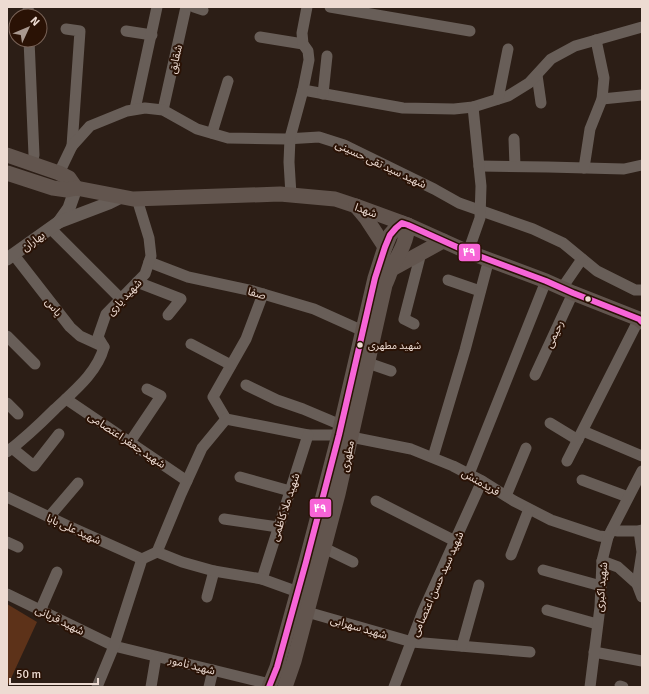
<svg xmlns="http://www.w3.org/2000/svg" width="649" height="694" viewBox="0 0 649 694" font-family="Signika,'Noto Sans Arabic',sans-serif">
<style>
.green{fill:#5d3219}
.lines{fill:none;stroke-linecap:round;stroke-linejoin:round}
.minor{stroke:#685e58;stroke-width:11}
.tertiary{stroke:#685e58;stroke-width:13}
.secondary{stroke:#62554e;stroke-width:15}
.bus-1-casing{stroke:#2a1205;stroke-width:9}
.bus-1{stroke:#f764d7;stroke-width:6}
.bus-dot{fill:#eddbd2;stroke:#2a1205;stroke-width:1.5}
.labels{text-anchor:middle;stroke-width:4;stroke-linejoin:round;paint-order:stroke}
.bus-label{font-size:10px;fill:#eddbd2;stroke:#2a1205;text-anchor:start}
.street-label{font-size:11px;fill:#eddbd2;stroke:#2a1205}
.line-badge{stroke:#2a1205;stroke-width:1.5}
.badge-label{font-size:11px;text-anchor:middle;font-weight:bold;fill:#fff}
</style>
<rect width="100%" height="100%" fill="#2c1e16"/>
<polygon class="green" points="7,604 37,622 7,687"/>
<g class="lines">
<g class="minor">
<polyline points="28,7 29,16"/>
<polyline points="194,7 203,10"/>
<polyline points="330,7 470,31"/>
<polyline points="66,29 80,31 72,146"/>
<polyline points="126,31 152,35"/>
<polyline points="260,37 303,44"/>
<polyline points="29,40 34,155 32,163"/>
<polyline points="537,75 541,103"/>
<polyline points="303,90 403,108 454,109 473,107 508,96 529,83 551,59 575,46 642,27"/>
<polyline points="323,94 327,56"/>
<polyline points="498,99 508,49"/>
<polyline points="602,99 642,95"/>
<polyline points="135,109 157,7"/>
<polyline points="163,110 186,7"/>
<polyline points="212,133 228,81"/>
<polyline points="514,139 515,166"/>
<polyline points="479,166 548,167 624,169 642,165"/>
<polyline points="584,168 590,129 602,99 604,78 596,40"/>
<polyline points="59,173 72,146 90,126 127,111 145,108 163,110 197,129 228,138 286,139 319,137 344,145 434,189 459,203 533,229 563,243 597,271 635,290 642,290"/>
<polyline points="291,195 289,162 290,138 303,90 309,60 308,51 303,44 302,33 307,7"/>
<polyline points="50,228 121,299"/>
<polyline points="468,252 480,218 481,186 473,107"/>
<polyline points="14,255 70,327 80,336 104,347"/>
<polyline points="149,262 188,277 253,291 314,309 363,331"/>
<polyline points="448,280 480,291"/>
<polyline points="137,282 181,299 168,315"/>
<polyline points="562,288 582,259"/>
<polyline points="263,294 246,339 213,397 226,419 308,435 339,435"/>
<polyline points="414,324 404,319 421,253"/>
<polyline points="7,336 35,364"/>
<polyline points="191,344 231,365"/>
<polyline points="368,363 391,371"/>
<polyline points="535,375 573,293"/>
<polyline points="246,385 277,400 303,409 341,425"/>
<polyline points="66,399 187,481"/>
<polyline points="7,403 18,414"/>
<polyline points="550,423 578,440"/>
<polyline points="583,431 642,456"/>
<polyline points="351,437 411,449 453,466 482,481 514,501 551,520 599,536 608,537"/>
<polyline points="130,442 161,396 147,389"/>
<polyline points="12,448 34,466 59,434"/>
<path d="M7 452C24 439 40 424 55 409 74 391 97 373 104 347L98 337 106 314 145 274 151 256 149 238 137 199"/>
<polyline points="433,457 465,350 489,259"/>
<polyline points="567,461 639,319"/>
<polyline points="469,474 546,281"/>
<polyline points="240,477 290,491"/>
<polyline points="582,480 628,497"/>
<polyline points="506,496 526,448"/>
<polyline points="7,497 66,525 142,559"/>
<polyline points="376,501 455,541"/>
<polyline points="49,517 78,483"/>
<polyline points="224,519 278,527"/>
<polyline points="612,530 618,531 639,531 642,530"/>
<polyline points="7,542 18,547"/>
<polyline points="324,548 353,562"/>
<polyline points="157,552 181,494 202,448 226,419"/>
<polyline points="511,555 529,509"/>
<polyline points="602,561 618,567 637,584 642,597"/>
<polyline points="543,570 601,586"/>
<polyline points="262,579 308,435"/>
<polyline points="637,584 642,552 639,531"/>
<polyline points="7,594 114,646 270,684"/>
<polyline points="207,597 214,571"/>
<polyline points="547,610 597,624"/>
<polyline points="40,611 57,572"/>
<polyline points="307,612 412,642 530,652"/>
<polyline points="462,646 479,585"/>
<polyline points="594,652 642,661"/>
<polyline points="620,686 623,687"/>
<polyline points="97,687 114,646 142,559 157,552 182,562 214,571 262,579 298,592"/>
<polyline points="151,687 156,657"/>
<polyline points="209,687 213,670"/>
<polyline points="394,687 423,611 482,481"/>
<polyline points="590,687 600,607 602,561 608,537 642,471"/>
</g>
<g class="tertiary">
<polyline points="59,222 69,208 76,188"/>
<polyline points="7,259 59,222 109,203 121,197"/>
</g>
<g class="secondary">
<polyline points="7,155 59,173 69,178 76,188"/>
<polyline points="7,173 53,188 67,190 76,188 133,199 280,194 335,199 356,206 408,225 468,252 546,281 573,293 639,319 642,322"/>
<polyline points="356,206 366,218 385,247"/>
<polyline points="392,269 443,241"/>
<polyline points="269,687 277,667 306,562 339,435 341,425 375,278 385,247 390,235 396,228 402,223"/>
<path d="M285 687 294 661 338 494 385 285C388 279 390 273 392 267 399 254 407 241 408 225"/>
</g>
<g class="bus-1-casing">
<polyline id="bus-1" points="269,687 277,667 306,562 339,435 375,278 385,247 390,235 396,228 402,223 408,225 468,252 546,281 573,293 639,319 642,322"/>
</g>
<use href="#bus-1" class="bus-1"/>
</g>
<g class="bus-dot">
<circle cx="588" cy="299" r="3.5"/>
<circle cx="360" cy="345" r="3.5"/>
</g>
<g class="labels">
<g class="bus-label">
<text x="368" y="349">شهید مطهری</text>
</g>
<g class="street-label">
<text transform="translate(175 59) rotate(-77)" y="4">شقایق</text>
<text transform="translate(381 164) rotate(25)" y="4">شهید سید تقی حسینی</text>
<text transform="translate(366 210) rotate(20)" y="4">شهدا</text>
<text transform="translate(33 241) rotate(-36)" y="4">بهاران</text>
<text transform="translate(257 293) rotate(15)" y="4">صفا</text>
<text transform="translate(124 297) rotate(-47)" y="4">شهید یاری</text>
<text transform="translate(54 307) rotate(52)" y="4">یاس</text>
<text transform="translate(554 334) rotate(-65)" y="4">رحیمی</text>
<text transform="translate(127 440) rotate(34)" y="4">شهید جعفر اعتصامی</text>
<text transform="translate(347 456) rotate(-78)" y="4">مطهری</text>
<text transform="translate(481 482) rotate(30)" y="4">فریدمنش</text>
<text transform="translate(285 507) rotate(-72)" y="4">شهید ملا کاظمی</text>
<text transform="translate(74 529) rotate(24)" y="4">شهید علی بابا</text>
<text transform="translate(437 584) rotate(-66)" y="4">شهید سید حسن اعتصامی</text>
<text transform="translate(601 587) rotate(-85)" y="4">شهید اکبری</text>
<text transform="translate(60 620) rotate(26)" y="4">شهید قربانی</text>
<text transform="translate(359 627) rotate(16)" y="4">شهید سهرابی</text>
<text transform="translate(192 665) rotate(14)" y="4">شهید نامور</text>
</g>
</g>
<g class="line-badge">
<rect x="458" y="243" width="23" height="19" rx="4" fill="#f764d7"/>
<rect x="309" y="498" width="23" height="20" rx="4" fill="#f764d7"/>
</g>
<g class="badge-label">
<text x="469" y="256">۴۹</text>
<text x="320" y="512">۴۹</text>
</g>
<rect width="649" height="694" fill="none" stroke="#eddbd2" stroke-width="16"/>
<g transform="translate(28 28) rotate(46)"><circle r="19" fill="#2a1205" stroke="#786257"/>
<path d="M0-3L7 15L0 10L-7 15Z" fill="#a99990"/>
<text y="-6" font-size="11" font-weight="bold" text-anchor="middle" fill="#eddbd2">N</text>
</g>
<path d="M10 678v6h88v-6" fill="none" stroke="#eddbd2" stroke-width="2"/>
<text x="16" y="678" font-size="12" fill="#eddbd2" stroke="#2a1205" stroke-width="3" paint-order="stroke">50 m</text>
</svg>
